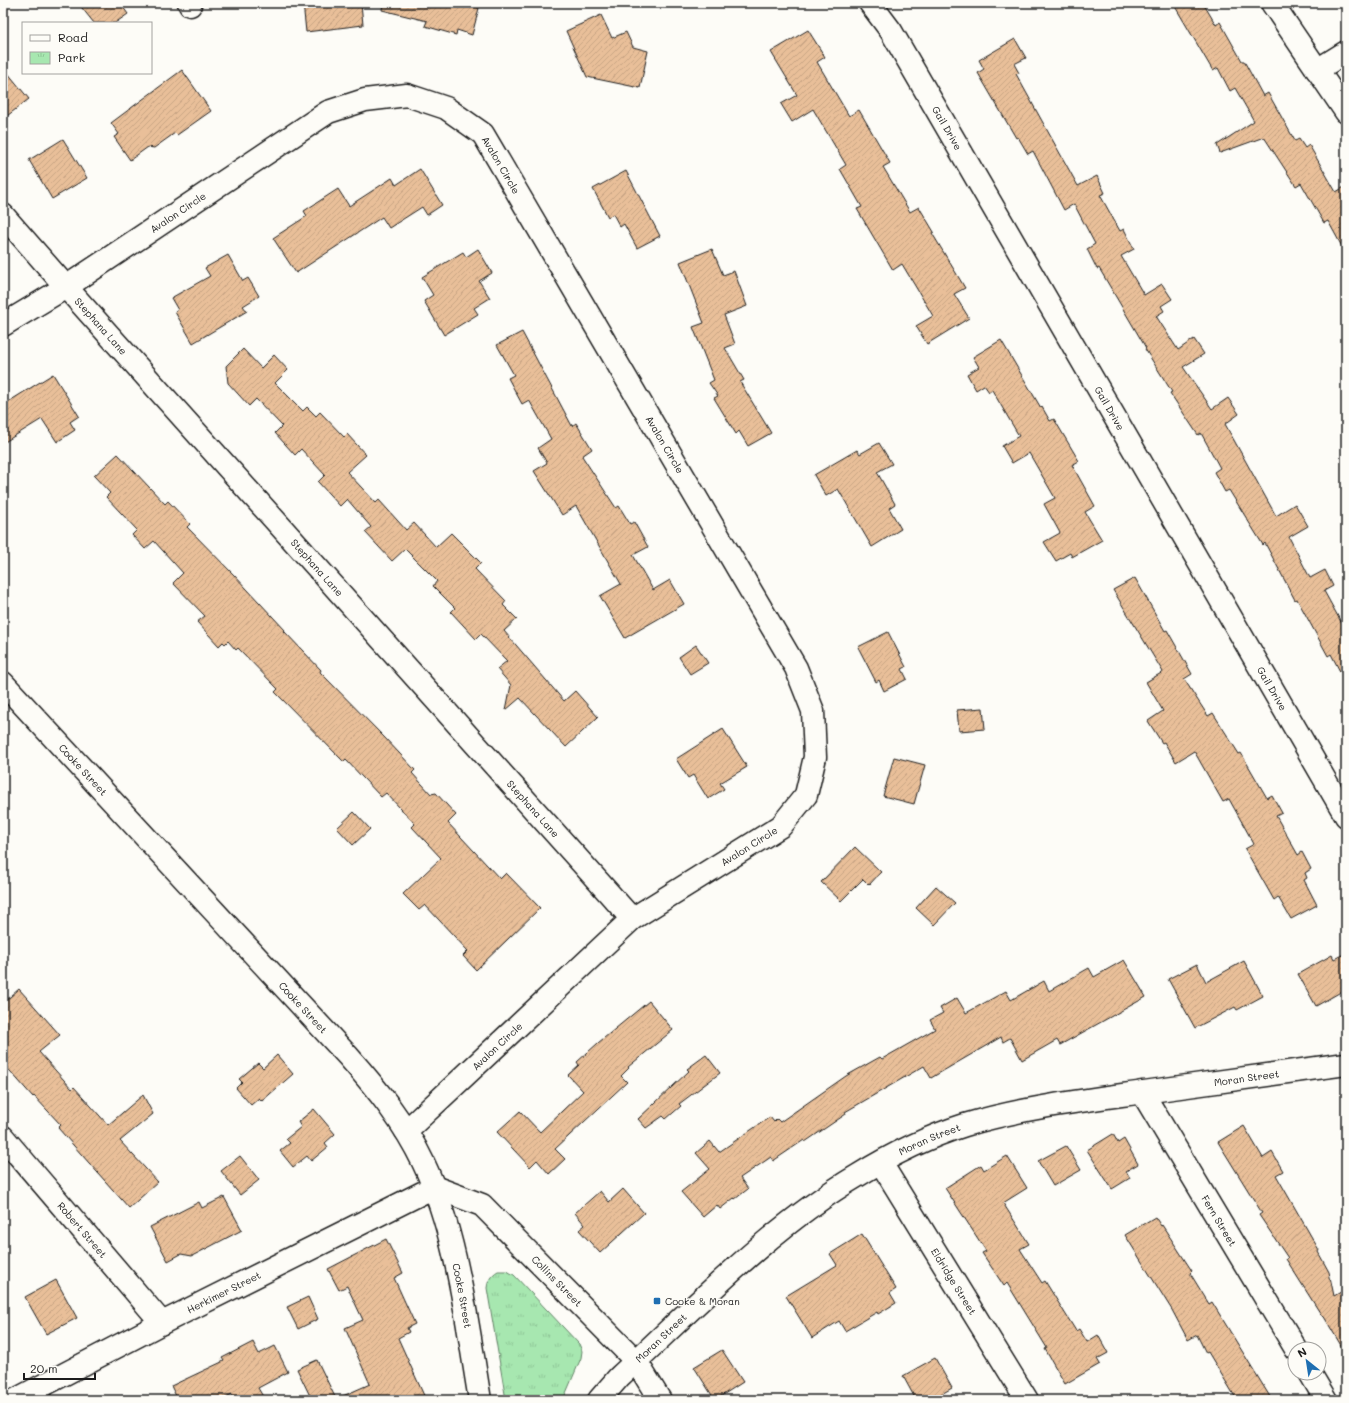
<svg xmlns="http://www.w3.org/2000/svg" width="1349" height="1403" viewBox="0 0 1349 1403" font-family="Mali,sans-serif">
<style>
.park{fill:url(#park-tufts);stroke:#628266}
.building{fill:url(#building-hatch);stroke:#1c1c1c}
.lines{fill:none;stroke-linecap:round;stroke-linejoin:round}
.minor-casing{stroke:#1c1c1c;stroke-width:25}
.secondary-casing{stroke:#1c1c1c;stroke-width:25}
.minor{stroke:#fdfcf7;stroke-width:22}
.secondary{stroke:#fdfcf7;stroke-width:22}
.poi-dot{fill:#1f6fb2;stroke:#fdfcf7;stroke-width:1.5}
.labels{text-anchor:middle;stroke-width:3;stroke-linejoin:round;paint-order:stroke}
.street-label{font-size:10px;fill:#1c1c1c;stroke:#fdfcf7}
.poi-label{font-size:10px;fill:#1c1c1c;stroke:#fdfcf7;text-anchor:start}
</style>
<defs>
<pattern id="park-tufts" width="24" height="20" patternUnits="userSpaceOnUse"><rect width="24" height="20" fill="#a7e7b0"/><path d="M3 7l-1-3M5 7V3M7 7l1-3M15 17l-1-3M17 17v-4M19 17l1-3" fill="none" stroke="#8fc697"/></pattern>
<pattern id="building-hatch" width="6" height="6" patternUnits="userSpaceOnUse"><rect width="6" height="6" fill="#e9bf99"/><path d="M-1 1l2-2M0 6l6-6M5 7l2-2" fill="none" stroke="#c7a483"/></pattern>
</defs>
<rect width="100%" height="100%" fill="#fdfcf7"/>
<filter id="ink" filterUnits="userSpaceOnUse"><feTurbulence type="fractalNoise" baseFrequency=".025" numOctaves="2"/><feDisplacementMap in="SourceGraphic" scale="8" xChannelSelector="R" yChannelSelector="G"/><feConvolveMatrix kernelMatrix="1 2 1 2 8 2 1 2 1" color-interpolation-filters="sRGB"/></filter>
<g filter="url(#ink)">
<path class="park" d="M498 1271H507L514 1275 579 1344 582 1351 581 1358 563 1400H506L487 1288C488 1280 491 1275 498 1271Z"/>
<g class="building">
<polygon points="78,3 120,3 128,14 115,23 94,23"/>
<polygon points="303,3 361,3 363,25 306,32"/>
<polygon points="383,3 462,3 479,8 472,35 457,30 456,35 425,26 427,21 382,10"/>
<polygon points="1173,3 1203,3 1216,25 1220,22 1242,61 1244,61 1263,96 1268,93 1295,141 1299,139 1305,148 1309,145 1336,192 1346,186 1346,254 1328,221 1324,223 1301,183 1296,186 1264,137 1220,153 1217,145 1254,121 1235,88 1230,91 1218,68 1213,71"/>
<polygon points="601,15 612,38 626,32 633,47 648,51 640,88 587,77 566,31"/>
<polygon points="808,30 825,57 817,62 849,116 859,110 890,163 883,167 910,212 919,207 934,232 932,233 965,288 954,294 969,318 927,344 916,326 933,316 902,264 893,270 857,209 862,207 840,169 846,165 813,109 792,122 781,104 797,95 771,52"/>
<polygon points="1015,39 1026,58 1014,64 1019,73 1016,74 1078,186 1097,176 1105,193 1100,195 1120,231 1124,229 1134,249 1121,256 1144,295 1162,284 1172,299 1161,306 1164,311 1156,316 1178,350 1194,339 1204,354 1183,367 1212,409 1228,398 1239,414 1225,424 1276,516 1295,504 1308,526 1289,537 1310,578 1325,570 1333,586 1324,591 1346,631 1346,683 1331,654 1328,656 1297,599 1295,600 1265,543 1263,545 1229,490 1225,492 1214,472 1220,468 1201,433 1198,435 1170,393 1172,392 1145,349 1146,348 1099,268 1097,269 1087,249 1095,244 1074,204 1064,210 1033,151 1028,154 1018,137 1016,138 978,73 984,69 979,60"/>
<polygon points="3,67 29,99 3,119"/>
<polygon points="182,70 211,111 177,135 175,133 154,148 148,147 130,160 114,137 119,134 111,123"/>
<polygon points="63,139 87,178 52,199 29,160"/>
<polygon points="420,169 442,205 427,215 422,207 389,228 382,217 296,273 273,238 307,216 304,211 338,189 349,206 392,178 396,185"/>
<polygon points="626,171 660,236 637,248 624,224 620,227 613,214 608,217 593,189"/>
<polygon points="478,249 492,273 479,281 490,298 474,308 478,314 444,335 424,301 433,295 422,277 463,252 466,257"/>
<polygon points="712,249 723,275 734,271 747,306 724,315 735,344 725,348 744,380 740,382 771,433 748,446 739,431 736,434 714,398 718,396 709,383 714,380 693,327 704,323 680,262"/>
<polygon points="228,255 243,281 248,278 259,296 243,306 247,311 193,343 175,312 178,310 171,298 210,276 205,268"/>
<polygon points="522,332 572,426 576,423 592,449 582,456 616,508 619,506 630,524 634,522 648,547 633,555 653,590 670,580 684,604 625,638 600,596 621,584 576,506 562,515 534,471 547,463 538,448 551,439 529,400 522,404 508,378 514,375 497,345"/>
<polygon points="1001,340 1041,408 1042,407 1050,421 1054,419 1079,461 1072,465 1095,506 1085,512 1102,540 1072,557 1070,553 1056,561 1044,542 1060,533 1044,504 1055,498 1029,453 1012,463 1002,446 1019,436 992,390 989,392 984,385 976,390 967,374 979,367 973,357"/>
<polygon points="243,349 261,368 274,355 288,370 275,383 303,411 307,407 316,416 320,412 344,437 347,434 366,455 347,472 376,503 379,500 406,530 414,523 436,547 451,533 481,563 475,569 506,601 503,605 517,619 504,631 564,701 575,691 598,717 566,747 520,698 506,710 511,685 497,669 507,661 481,634 476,639 451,612 455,608 433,586 437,581 405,549 392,561 365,532 371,527 347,499 340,506 318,482 325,475 301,449 295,455 275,433 282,426 256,399 249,406 228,383 226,366"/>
<polygon points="53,374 79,416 70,422 75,430 57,442 42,419 3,443 3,405"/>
<polygon points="879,443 892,464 877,472 895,504 889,508 901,529 872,547 838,489 826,496 814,475 857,450 860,454"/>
<polygon points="118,454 165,504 168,501 190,524 187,527 234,575 285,630 284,631 321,670 320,672 384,737 415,770 412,773 431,794 436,793 456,815 448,823 500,879 506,873 540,908 476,970 463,956 468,951 425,905 419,910 403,894 441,858 412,827 415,824 386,793 381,797 346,760 344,762 275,692 278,689 238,648 236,650 228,641 225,644 223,642 219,646 197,622 205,616 173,583 183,573 154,541 145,549 132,535 137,530 106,497 110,493 94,476"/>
<polygon points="1135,578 1165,631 1167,630 1192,674 1184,679 1208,716 1213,713 1239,754 1241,753 1267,798 1272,795 1282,813 1276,816 1298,855 1302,852 1311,869 1305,873 1307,878 1304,880 1317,905 1291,919 1278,897 1274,900 1245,849 1254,844 1229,799 1223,802 1194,751 1176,762 1164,742 1162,743 1148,721 1163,711 1146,682 1163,672 1113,590"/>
<polygon points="888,632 906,667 902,669 907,679 884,691 879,680 876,682 858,647"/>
<polygon points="696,645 708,663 690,674 679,657"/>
<polygon points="983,708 985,729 959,731 957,710"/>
<polygon points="723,729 747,767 720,783 724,789 708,799 693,775 688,778 676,759"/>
<polygon points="894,757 925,765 914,804 883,796"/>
<polygon points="354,812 370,829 353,845 337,828"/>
<polygon points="855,847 881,872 869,885 863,879 841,901 821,882"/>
<polygon points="936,886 955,903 934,925 916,908"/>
<polygon points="1346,953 1346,989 1316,1006 1298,974 1332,955 1334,959"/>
<polygon points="1124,960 1146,997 1060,1045 1057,1040 1022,1060 1010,1038 1003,1042 1001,1037 931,1078 924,1066 845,1112 846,1114 805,1142 804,1140 773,1161 771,1157 740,1178 748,1189 735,1199 734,1198 720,1209 717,1205 703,1217 681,1192 710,1169 696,1153 710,1141 719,1152 770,1117 774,1122 777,1119 780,1122 846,1076 880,1057 882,1059 935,1029 930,1020 943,1013 940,1008 957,998 966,1013 1006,991 1011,1000 1044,981 1049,991 1089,968 1094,977"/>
<polygon points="1244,961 1263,996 1237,1010 1235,1007 1195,1028 1168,979 1197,964 1206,982"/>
<polygon points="19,989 60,1035 39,1052 72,1089 74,1087 108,1125 143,1095 153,1114 120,1141 158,1182 129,1208 58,1128 61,1125 34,1096 33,1097 3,1063 3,1003"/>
<polygon points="649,1001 673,1030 628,1067 629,1068 621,1076 627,1082 555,1149 565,1159 549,1174 537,1160 530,1167 497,1132 520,1111 540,1132 583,1091 568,1075 579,1065 577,1062 598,1043"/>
<polygon points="277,1055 293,1074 262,1101 259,1098 251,1105 236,1088 242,1082 239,1079 258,1063 263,1068"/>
<polygon points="706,1055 720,1073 679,1104 681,1106 666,1119 663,1116 646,1128 638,1119 689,1071 687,1069"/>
<polygon points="314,1109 335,1134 325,1143 328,1147 311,1161 307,1156 293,1167 280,1151 290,1143 286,1139 301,1127 298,1122"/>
<polygon points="1244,1126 1263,1158 1272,1152 1283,1171 1276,1175 1319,1250 1318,1252 1329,1272 1334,1296 1346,1289 1346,1354 1323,1315 1322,1316 1286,1259 1288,1258 1259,1215 1262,1213 1218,1142"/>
<polygon points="1113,1134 1118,1143 1124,1139 1138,1164 1126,1171 1130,1178 1112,1189 1087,1150"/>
<polygon points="1066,1146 1081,1170 1053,1186 1038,1161"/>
<polygon points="240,1156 259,1180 240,1195 221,1171"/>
<polygon points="1007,1156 1027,1188 1003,1203 1029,1244 1020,1249 1042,1283 1045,1281 1076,1331 1079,1329 1087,1342 1098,1335 1108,1353 1097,1359 1100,1364 1065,1384 1045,1349 1047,1348 1007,1283 1004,1286 982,1253 986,1251 945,1188 981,1165 984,1170"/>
<polygon points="623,1189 644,1213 600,1253 579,1230 585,1225 575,1213 600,1191 609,1202"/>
<polygon points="224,1197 242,1230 192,1256 181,1254 168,1261 150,1227 199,1202 202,1208"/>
<polygon points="1155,1217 1161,1226 1162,1225 1192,1271 1190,1273 1209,1304 1212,1302 1272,1400 1237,1400 1208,1352 1206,1353 1197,1335 1188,1340 1172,1310 1125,1235"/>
<polygon points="862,1234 896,1289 890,1293 896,1303 878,1314 877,1312 845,1331 839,1321 812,1338 786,1296 837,1265 830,1254"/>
<polygon points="386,1239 403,1273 394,1278 415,1324 407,1328 409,1332 398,1338 426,1400 312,1400 297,1369 317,1360 336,1399 370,1384 345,1328 363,1320 347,1286 339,1290 328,1269"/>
<polygon points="56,1280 77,1318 46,1334 25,1297"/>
<polygon points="308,1297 318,1319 298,1329 287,1307"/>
<polygon points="253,1342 259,1354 275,1346 288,1372 258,1388 265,1400 235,1400 232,1394 220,1400 178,1400 171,1386 224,1361 222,1358"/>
<polygon points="722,1350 743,1382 715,1400 694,1367"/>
<polygon points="935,1358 952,1388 931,1400 916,1400 903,1376"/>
</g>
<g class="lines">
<g class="minor-casing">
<g id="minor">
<polyline points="189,3 190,5"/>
<path id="s1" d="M870 3 891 31 1346 816"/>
<polyline points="1272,3 1346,112"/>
<polyline points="1317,70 1346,52"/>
<path id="s2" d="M3 215 66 287 632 919"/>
<path id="s3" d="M3 325 66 287 328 112 365 100 407 95 446 108 483 134 796 668 813 711 815 757 806 795 781 826 632 919 406 1131"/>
<path id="s4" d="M1142 1092 1296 1349"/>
<path id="s5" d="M3 1137 162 1323"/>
<path id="s6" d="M881 1163 1027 1400"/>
<polyline points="1310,1373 1326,1400"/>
<path id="s7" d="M15 1400 162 1323 434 1187 482 1205 636 1361 660 1400"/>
<path id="s8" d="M599 1400 619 1377C694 1308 769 1228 857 1176 891 1155 927 1137 965 1125 1025 1107 1088 1100 1151 1091 1216 1082 1281 1073 1346 1064"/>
</g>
</g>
<g class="secondary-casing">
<g id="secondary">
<path id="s9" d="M3 683 348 1056C377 1089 404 1122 423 1162 457 1233 467 1323 480 1400"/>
</g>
</g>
<use href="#minor" class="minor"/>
<use href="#secondary" class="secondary"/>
</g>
</g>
<rect class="poi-dot" x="653" y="1297" width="8" height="8" rx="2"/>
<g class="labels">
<g class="street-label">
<text dy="4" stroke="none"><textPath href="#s1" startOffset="147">Gail Drive</textPath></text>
<text dy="4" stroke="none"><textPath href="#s3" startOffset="592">Avalon Circle</textPath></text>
<text dy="4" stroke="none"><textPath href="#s3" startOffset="208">Avalon Circle</textPath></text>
<text dy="4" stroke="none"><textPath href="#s2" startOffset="148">Stephana Lane</textPath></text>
<text dy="4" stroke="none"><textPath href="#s1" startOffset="471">Gail Drive</textPath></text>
<text dy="4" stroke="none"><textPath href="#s3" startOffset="916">Avalon Circle</textPath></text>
<text dy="4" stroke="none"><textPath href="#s2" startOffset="472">Stephana Lane</textPath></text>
<text dy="4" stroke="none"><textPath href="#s1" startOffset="795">Gail Drive</textPath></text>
<text dy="4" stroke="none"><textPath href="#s9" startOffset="118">Cooke Street</textPath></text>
<text dy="4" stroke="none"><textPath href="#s2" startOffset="796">Stephana Lane</textPath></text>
<text transform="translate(749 846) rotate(-32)" y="4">Avalon Circle</text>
<text dy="4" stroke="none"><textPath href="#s9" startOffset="442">Cooke Street</textPath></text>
<text transform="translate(497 1046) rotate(-43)" y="4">Avalon Circle</text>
<text dy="4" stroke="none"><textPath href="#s8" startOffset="748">Moran Street</textPath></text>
<text dy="4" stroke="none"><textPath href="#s8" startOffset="424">Moran Street</textPath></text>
<text dy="4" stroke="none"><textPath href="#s4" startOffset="150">Fern Street</textPath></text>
<text dy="4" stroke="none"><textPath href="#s5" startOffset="122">Robert Street</textPath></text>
<text dy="4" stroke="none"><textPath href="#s7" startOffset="628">Collins Street</textPath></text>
<text dy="4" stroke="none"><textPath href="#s6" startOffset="139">Eldridge Street</textPath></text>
<text dy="4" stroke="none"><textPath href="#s7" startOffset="235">Herkimer Street</textPath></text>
<text dy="4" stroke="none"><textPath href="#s9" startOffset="778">Cooke Street</textPath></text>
<text dy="4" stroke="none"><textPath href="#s8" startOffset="88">Moran Street</textPath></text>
</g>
<g class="poi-label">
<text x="665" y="1305">Cooke &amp; Moran</text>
</g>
</g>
<rect width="1349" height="1403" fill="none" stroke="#fdfcf7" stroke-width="16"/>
<rect x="8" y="8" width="1333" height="1387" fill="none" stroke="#1c1c1c" stroke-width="1.5" filter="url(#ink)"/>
<rect x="22" y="22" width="130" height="52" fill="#fdfcf7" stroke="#a3a29f"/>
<rect x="30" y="35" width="20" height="6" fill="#fdfcf7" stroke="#a3a29f"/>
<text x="58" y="42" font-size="12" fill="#1c1c1c">Road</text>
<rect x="30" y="52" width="20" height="12" fill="url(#park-tufts)" stroke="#a3a29f"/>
<text x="58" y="62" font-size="12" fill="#1c1c1c">Park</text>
<g transform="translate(1307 1361) rotate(330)"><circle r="19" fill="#fdfcf7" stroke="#a3a29f"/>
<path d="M0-3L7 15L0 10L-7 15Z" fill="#1f6fb2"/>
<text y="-6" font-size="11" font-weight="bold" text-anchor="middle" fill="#1c1c1c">N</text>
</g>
<path d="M24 1373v6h71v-6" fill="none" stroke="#1c1c1c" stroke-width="2"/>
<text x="30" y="1373" font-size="12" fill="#1c1c1c" stroke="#fdfcf7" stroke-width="3" paint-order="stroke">20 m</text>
</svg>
